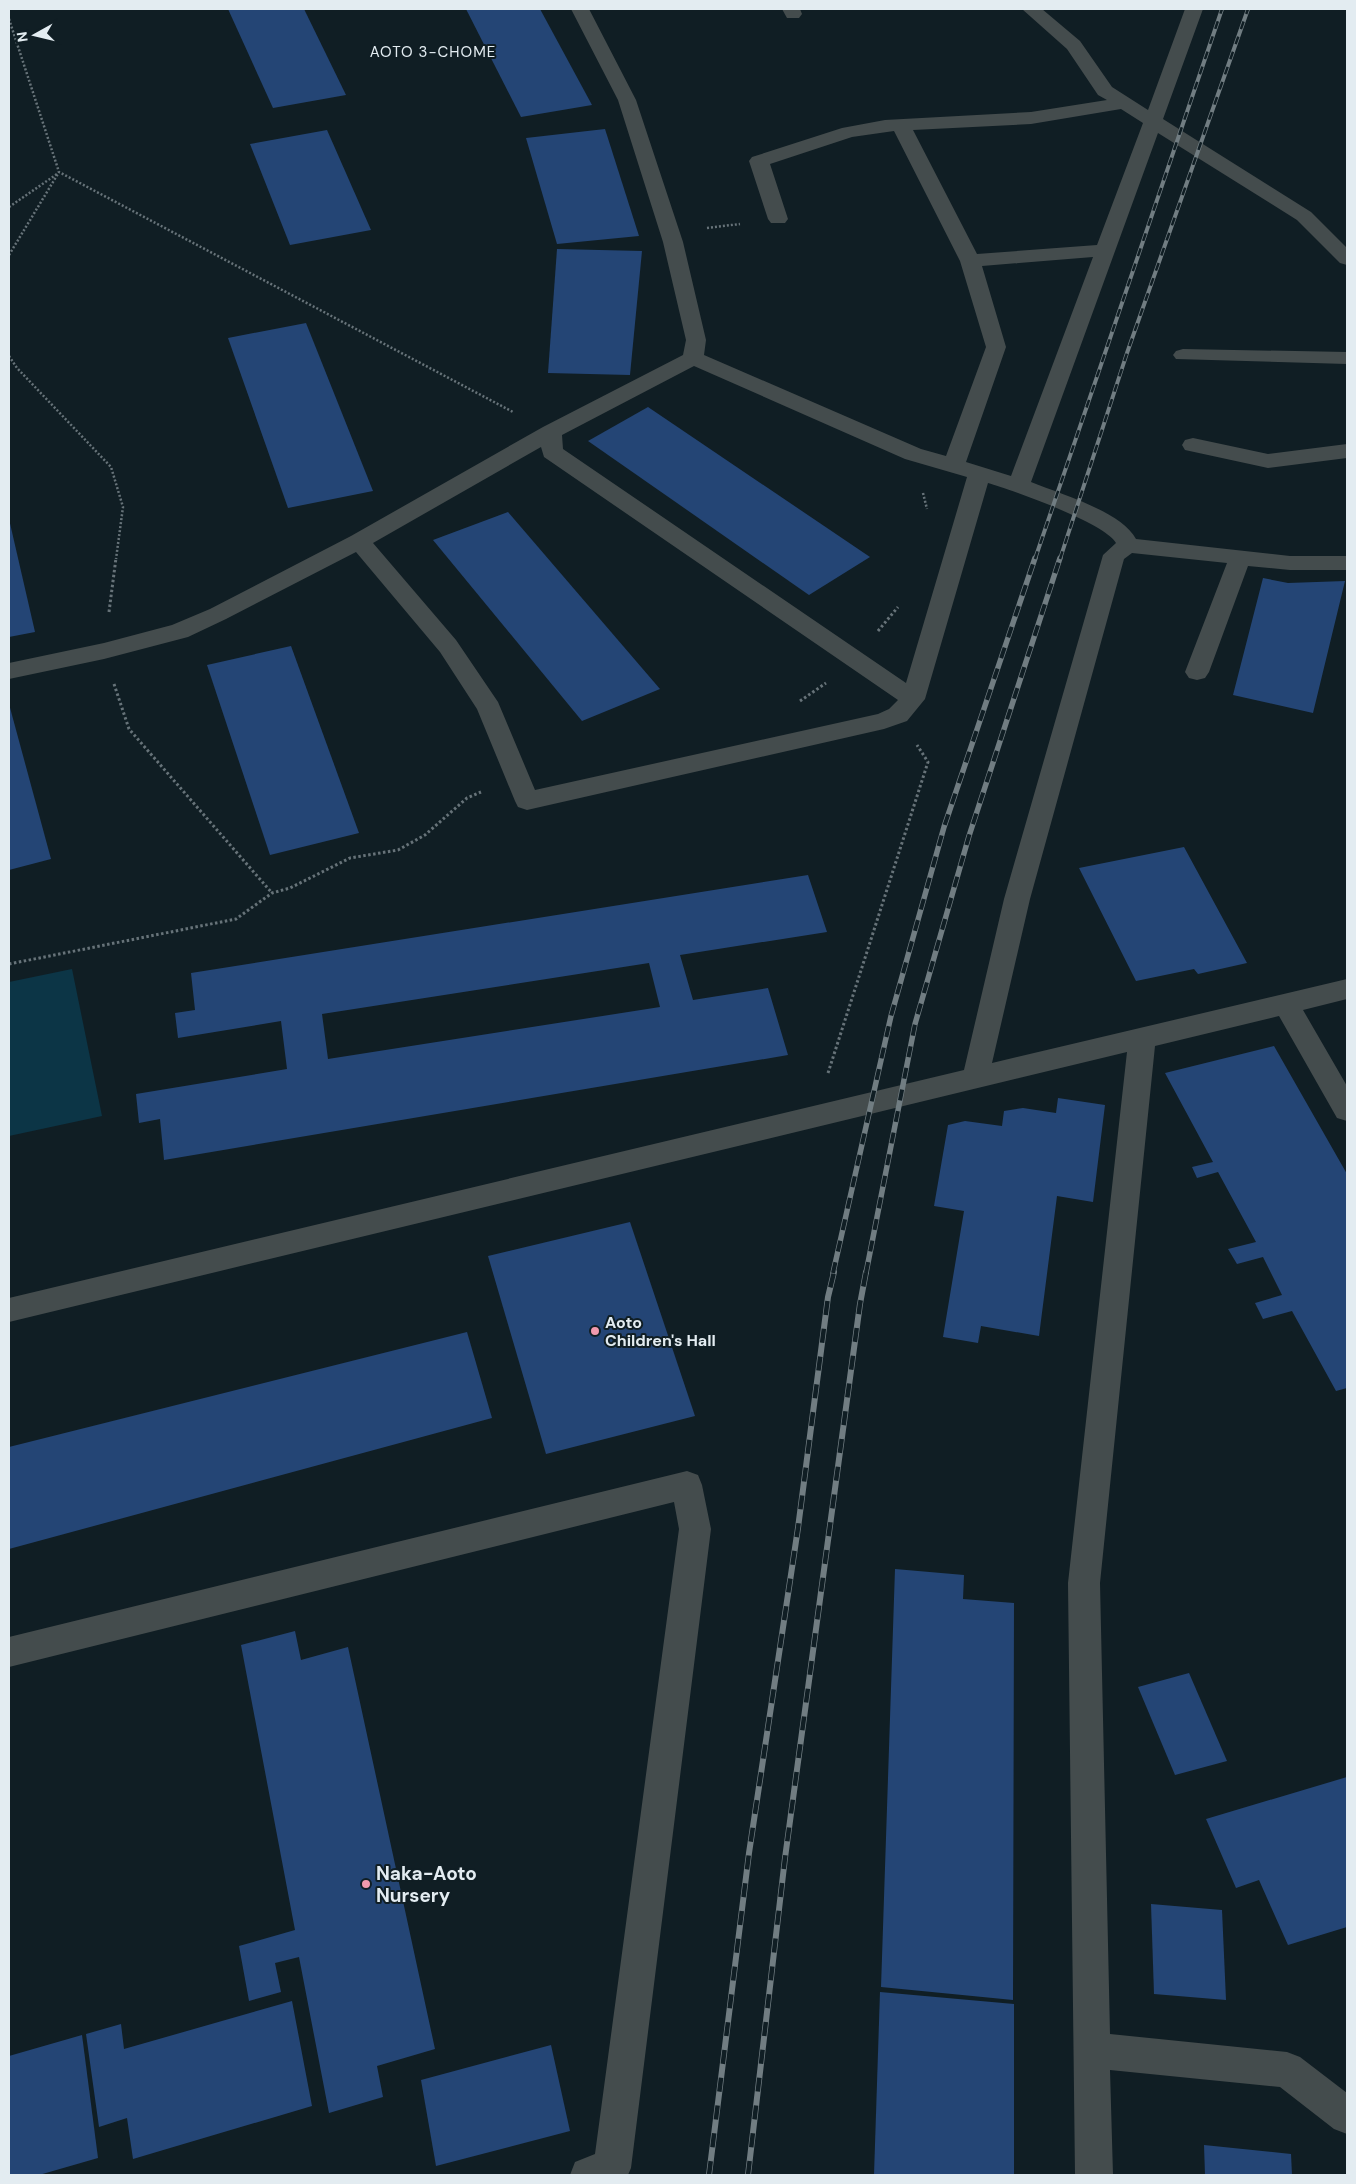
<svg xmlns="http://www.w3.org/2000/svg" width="1356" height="2184" viewBox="0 0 1356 2184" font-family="'DM Sans',sans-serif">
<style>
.green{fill:#0c3546}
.building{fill:#244575;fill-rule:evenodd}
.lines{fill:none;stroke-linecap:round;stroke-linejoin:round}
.path-far1{stroke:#677379;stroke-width:2.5;stroke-dasharray:2 2;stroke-linecap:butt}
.path{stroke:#677379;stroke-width:3;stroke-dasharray:2.5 2.5;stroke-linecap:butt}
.minor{fill:#444c4d;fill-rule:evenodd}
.rail-far2-casing{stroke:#717d82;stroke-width:4}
.rail-far1-casing{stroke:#717d82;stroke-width:5.5}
.rail-casing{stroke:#717d82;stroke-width:6}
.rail-far2{stroke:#101e24;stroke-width:2.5;stroke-dasharray:8;stroke-linecap:butt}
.rail-far1{stroke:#101e24;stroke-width:4;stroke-dasharray:11;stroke-linecap:butt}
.rail{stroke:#101e24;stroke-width:4.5;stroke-dasharray:14;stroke-linecap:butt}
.poi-dot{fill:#f29aae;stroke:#101e24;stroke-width:2}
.labels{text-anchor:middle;stroke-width:4;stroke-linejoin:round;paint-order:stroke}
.far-neighbourhood-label{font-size:15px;letter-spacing:1px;fill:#e3ecf1;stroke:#101e24}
.poi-label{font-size:16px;font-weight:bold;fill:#e3ecf1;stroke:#101e24;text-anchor:start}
.near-poi-label{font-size:19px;font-weight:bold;fill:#e3ecf1;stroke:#101e24;text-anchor:start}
</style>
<rect width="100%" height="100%" fill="#101e24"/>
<polygon class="green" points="72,969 102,1116 9,1136 9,982"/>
<g class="building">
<polygon points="228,9 304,9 346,95 273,108"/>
<polygon points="466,9 540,9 592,105 521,117"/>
<polygon points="605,129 639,236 557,244 526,138"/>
<polygon points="327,130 371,230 290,245 250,144"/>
<polygon points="557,249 642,251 630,375 548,373"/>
<polygon points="306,323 373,491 288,508 228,338"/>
<polygon points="648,407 870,557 809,595 588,441"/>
<polygon points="508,512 660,689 582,721 433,540"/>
<polygon points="9,519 35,632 9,637"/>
<polygon points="1263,578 1288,583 1345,581 1313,713 1233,695"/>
<polygon points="291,646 359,833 270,855 207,665"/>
<polygon points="9,704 51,859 9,870"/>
<polygon points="1184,847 1247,963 1198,974 1194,969 1136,981 1079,868"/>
<path d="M808 875 827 932 680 955 693 1000 768 988 788 1055 164 1160 160 1119 139 1123 136 1094 287 1069 281 1021 178 1038 175 1013 195 1010 191 973ZM649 963 660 1007 328 1059 322 1014Z"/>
<polygon points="1274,1046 1347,1174 1347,1388 1336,1391 1292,1311 1263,1319 1255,1303 1282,1295 1263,1257 1237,1264 1228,1249 1256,1242 1218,1172 1197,1178 1192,1167 1213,1162 1165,1073"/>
<polygon points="1058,1098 1105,1105 1093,1202 1057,1196 1039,1336 981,1326 978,1343 943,1337 964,1211 934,1206 948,1125 965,1121 1002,1126 1004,1111 1023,1108 1056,1113"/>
<polygon points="630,1222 695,1416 546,1454 488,1256"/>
<polygon points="467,1332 492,1418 9,1549 9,1447"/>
<polygon points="895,1569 964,1575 963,1599 1014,1603 1013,2000 881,1987"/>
<polygon points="295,1631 301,1660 348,1647 435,2049 377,2066 383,2097 329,2113 299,1957 275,1963 281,1992 249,2001 239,1946 295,1930 241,1645"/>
<polygon points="1189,1673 1227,1761 1175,1775 1138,1687"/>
<polygon points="1347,1777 1347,1927 1288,1945 1259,1880 1236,1888 1206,1819"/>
<polygon points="1151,1904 1222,1910 1226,2000 1154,1994"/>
<polygon points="880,1992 1014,2004 1014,2175 874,2175"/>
<polygon points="292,2001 312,2106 133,2159 127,2118 99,2127 86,2034 121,2024 124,2049"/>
<polygon points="82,2035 98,2158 39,2175 9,2175 9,2056"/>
<polygon points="551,2045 570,2131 436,2166 421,2080"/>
<polygon points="1204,2145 1291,2154 1292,2175 1205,2175"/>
</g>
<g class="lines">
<g class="path-far1">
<polyline points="9,19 59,172 513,412"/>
<polyline points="9,207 57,174"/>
<polyline points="707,228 740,224"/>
<polyline points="9,255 59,172"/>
<polyline points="9,356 17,368 111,467 123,507 116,559"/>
<polyline points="923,493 927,509"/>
</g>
<g class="path">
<polyline points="109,612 116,558"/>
<polyline points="878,631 898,607"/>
<polyline points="114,684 129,729 272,893"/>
<polyline points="800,701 826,683"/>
<polyline points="9,964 236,919 272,893 290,888 350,858 398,850 425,835 467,798 481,792"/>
<polyline points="828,1073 928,762 917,745"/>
</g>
<g class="minor">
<path d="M571 9H589L636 100 683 242 706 340 704 355 921 449 946 456 986 347 960 261 894 131 852 137 770 164 788 219 785 223H771L768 219 749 161 752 157 842 128 885 120 1031 112 1107 100 1098 95 1067 49 1022 9H1042L1080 41 1112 87 1148 110 1185 9H1203L1163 119 1311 212 1347 248V265L1340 263 1297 220 1158 133 1031 482C1060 494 1121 511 1136 539L1290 556H1347V570H1290L1248 566 1209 672 1205 678 1197 680 1189 678 1185 672 1227 563 1132 553 1124 559 1030 899 992 1063 1347 979V999L1303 1010 1347 1086V1121L1337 1118 1279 1016 1155 1046 1100 1583 1110 2034 1287 2052 1300 2057 1347 2093V2134L1334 2129 1280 2087 1110 2070 1113 2175H1075L1068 1583 1127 1052 9 1322V1298L964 1070 1004 899 1103 555 1116 543C1105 523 1012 490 988 483L925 699 907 721 884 729 527 810 518 807 515 801 477 709 440 652 356 552 226 619 188 637 104 659 9 679V663L104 643 172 625 210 609 351 536 543 427 683 355 686 340 663 242 618 100ZM1121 109 1143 123 1097 245 977 254 913 130 1031 124ZM1093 257 1011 476 966 462 1006 347 982 266ZM694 366 905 459 967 477 906 683 563 449 562 435ZM541 447 544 457 898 700 889 709 878 714 535 790 498 702 456 640 373 543Z"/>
<polygon points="782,9 800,9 802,14 799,18 787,18"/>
<polygon points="1183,349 1347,352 1347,364 1176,359 1173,355 1176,351"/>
<polygon points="1193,438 1268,454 1347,444 1347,458 1268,468 1185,450 1182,445 1185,440"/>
<polygon points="687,1471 698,1475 702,1485 711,1529 631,2168 628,2175 570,2175 575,2162 595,2154 679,1529 674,1502 9,1667 9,1637"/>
</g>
<g class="rail-far2-casing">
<g id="rail-far2">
<polyline points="1035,559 1222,9"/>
<polyline points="1060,559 1127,353 1248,9"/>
</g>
</g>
<g class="rail-far1-casing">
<g id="rail-far1">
<polyline points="833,1273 891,1016 944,827 1035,558"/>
<polyline points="866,1273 915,1024 969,836 1060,558"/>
</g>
</g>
<g class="rail-casing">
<g id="rail">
<polyline points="709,2175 749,1853 798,1528 828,1297 834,1272"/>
<polyline points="748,2175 785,1858 860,1304 866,1272"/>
</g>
</g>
<use href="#rail-far2" class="rail-far2"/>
<use href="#rail-far1" class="rail-far1"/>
<use href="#rail" class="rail"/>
</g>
<g class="poi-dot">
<circle cx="595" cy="1331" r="5"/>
<circle cx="366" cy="1884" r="5"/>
</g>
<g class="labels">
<g class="far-neighbourhood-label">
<text x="433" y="57">AOTO 3-CHOME</text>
</g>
<g class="poi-label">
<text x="605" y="1328">Aoto<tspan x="605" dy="18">Children's Hall</tspan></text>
</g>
<g class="near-poi-label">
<text x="376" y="1880">Naka-Aoto<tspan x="376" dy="22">Nursery</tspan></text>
</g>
</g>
<rect width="1356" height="2184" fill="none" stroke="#e3ecf1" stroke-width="20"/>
<g transform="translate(35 35) rotate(262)" stroke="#101e24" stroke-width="4" paint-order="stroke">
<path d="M0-4L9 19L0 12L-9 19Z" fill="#e3ecf1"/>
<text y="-8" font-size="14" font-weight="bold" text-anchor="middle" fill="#e3ecf1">N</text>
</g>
</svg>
